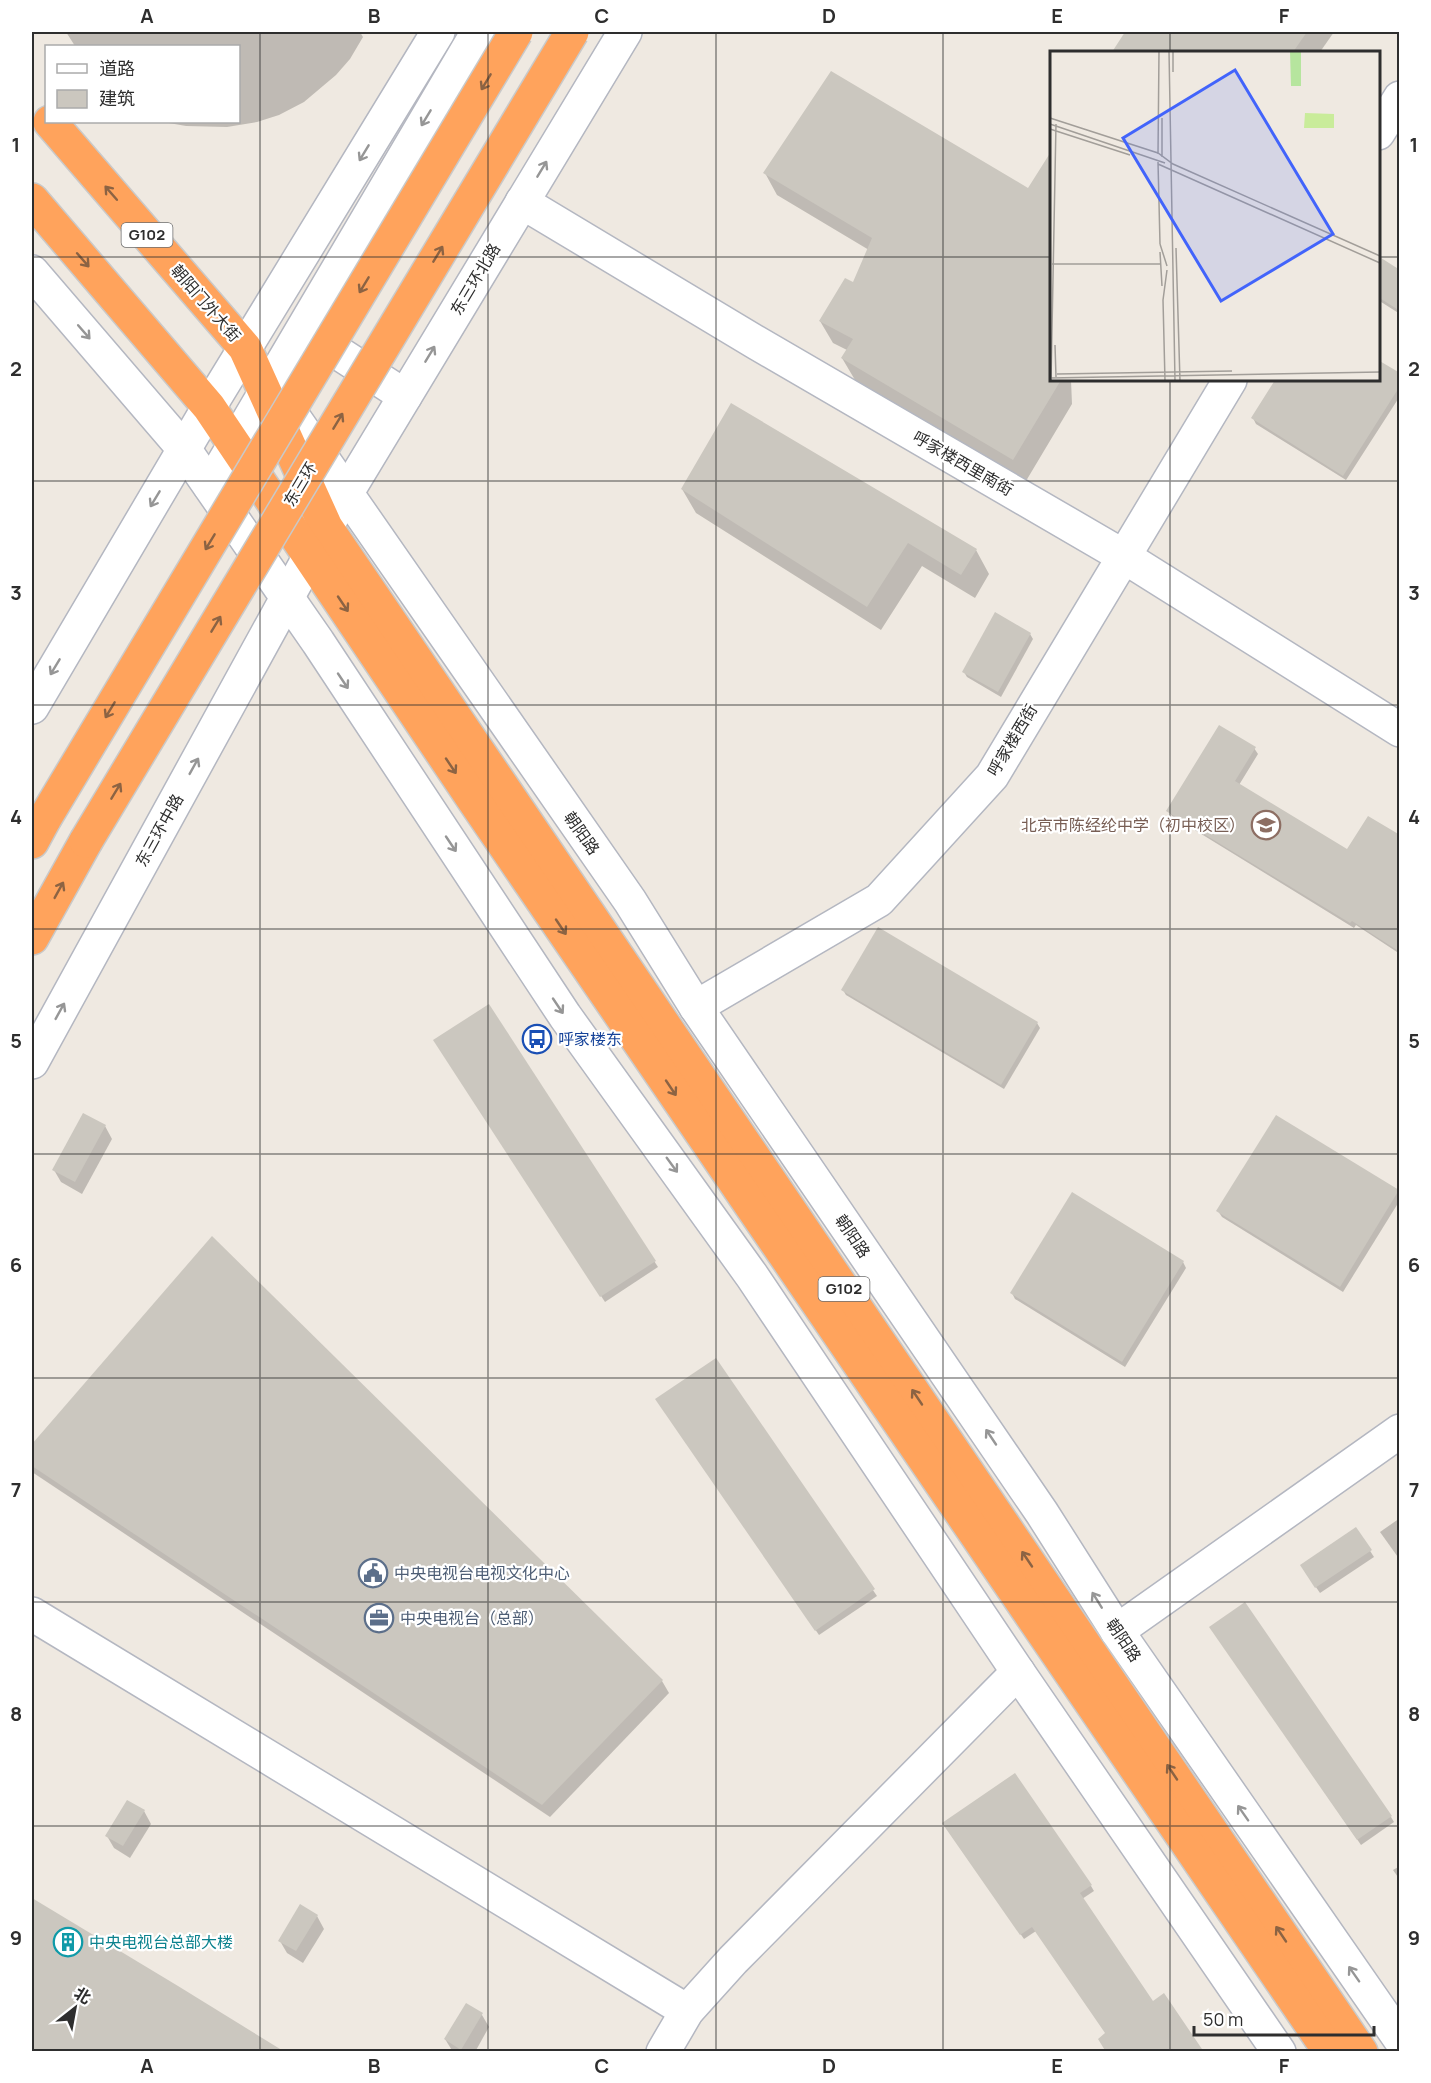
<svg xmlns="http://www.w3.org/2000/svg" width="1431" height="2083" viewBox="0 0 1431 2083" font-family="Manrope,'Noto Sans SC',sans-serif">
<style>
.shadow{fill:#0003}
.building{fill:#cbc7bf}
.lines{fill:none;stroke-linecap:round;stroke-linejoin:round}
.minor-casing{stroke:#b4b7c1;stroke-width:36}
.highway-casing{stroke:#c9c9c9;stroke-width:36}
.minor{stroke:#fff;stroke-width:33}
.highway{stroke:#ffa35c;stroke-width:33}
.highway-bridge-casing{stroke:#c9c9c9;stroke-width:36;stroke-linecap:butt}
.highway-bridge{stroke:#ffa35c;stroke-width:33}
.oneway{stroke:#8c6343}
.oneway2{stroke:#969696}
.grid{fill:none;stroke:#2e2e2e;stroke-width:1.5;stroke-opacity:0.55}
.labels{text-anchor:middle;stroke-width:4.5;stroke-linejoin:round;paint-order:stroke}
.shield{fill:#fff;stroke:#6d6d6d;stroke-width:1.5}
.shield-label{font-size:15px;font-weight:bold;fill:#2e2e2e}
.street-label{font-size:16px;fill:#2e2e2e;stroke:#fff}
.education-label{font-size:16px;fill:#785e54;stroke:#fff;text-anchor:end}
.transit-label{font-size:16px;fill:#164399;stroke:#fff;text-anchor:start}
.service-label{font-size:16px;fill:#4e5e75;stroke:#fff;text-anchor:start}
.culture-label{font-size:16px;fill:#0d838f;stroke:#fff;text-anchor:start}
.inset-road{fill:none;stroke:#a29e99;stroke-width:1.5}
.view{fill:#4264fb;fill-opacity:0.15;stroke:#4264fb;stroke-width:3}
.inset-edge{fill:none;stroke:#2e2e2e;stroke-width:3}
.neatline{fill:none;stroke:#2e2e2e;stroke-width:2}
.grid-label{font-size:20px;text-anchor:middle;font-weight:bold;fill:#2e2e2e}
</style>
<rect width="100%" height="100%" fill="#efe9e1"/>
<g class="shadow">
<polygon points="66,32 360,32 363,37 350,59 336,75 304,102 279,115 257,122 227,127 186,126 163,122 238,122 238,46 75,46"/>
<polygon points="1127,32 1334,32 1320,52 1114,52"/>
<polygon points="831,73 1052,380 1071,380 1072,404 1026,481 855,380 842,358 847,350 833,343 820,321 854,284 869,250 777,195 765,173"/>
<polygon points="1378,258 1400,272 1400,314 1378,300"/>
<polygon points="1400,375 1400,396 1346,480 1256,424 1253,418 1277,380 1378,380"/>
<polygon points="682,489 976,550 989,574 975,598 922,566 881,630 696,513"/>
<polygon points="1030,634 1033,639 1001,697 967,677 964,672"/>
<polygon points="1254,748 1258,754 1239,785 1348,852 1400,837 1400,954 1356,925 1354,928 1172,816 1168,811"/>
<polygon points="843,990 1037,1023 1040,1028 1004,1089 846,995"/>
<polygon points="488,1006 658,1267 605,1302 438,1046"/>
<polygon points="105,1126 112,1139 82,1194 61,1182 54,1170"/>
<polygon points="1398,1191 1400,1200 1343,1292 1222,1217 1218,1211"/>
<polygon points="212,1238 662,1681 669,1693 550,1817 32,1472 32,1447"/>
<polygon points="1183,1262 1186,1268 1125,1367 1015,1299 1012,1293"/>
<polygon points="715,1360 877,1596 819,1635 661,1405"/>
<polygon points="1400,1518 1400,1560 1380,1532"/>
<polygon points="1356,1529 1374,1557 1320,1593 1305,1571"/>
<polygon points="1215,1633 1391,1817 1394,1822 1361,1845"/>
<polygon points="144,1811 151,1824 130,1858 114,1848 107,1836"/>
<polygon points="947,1829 1091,1886 1094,1891 1082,1899 1153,2003 1107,2034 1036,1931 1024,1939"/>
<polygon points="1400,1866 1400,1880 1393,1870"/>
<polygon points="32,1900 282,2052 32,2052"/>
<polygon points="317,1916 324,1929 303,1963 287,1953 280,1941"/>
<polygon points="466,2005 482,2015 489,2027 475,2052 453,2052 445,2039"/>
</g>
<g class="building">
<polygon points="1125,32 1307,32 1293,52 1112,52"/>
<polygon points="831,71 1028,188 1052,150 1052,380 1061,380 1013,460 841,358 853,339 819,321 845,278 853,282 872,238 763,173"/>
<polygon points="1378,256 1400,270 1400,311 1378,297"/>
<polygon points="1378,360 1400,373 1400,386 1343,476 1251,418 1275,380 1378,380"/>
<polygon points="731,403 977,549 961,575 908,543 867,607 681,489"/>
<polygon points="995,612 1031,633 998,692 962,672"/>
<polygon points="1219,725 1256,747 1235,781 1347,849 1368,816 1400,835 1400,952 1352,921 1350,923 1166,811"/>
<polygon points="878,927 1038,1022 1001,1085 841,990"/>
<polygon points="489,1004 656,1261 600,1297 433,1040"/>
<polygon points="83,1113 106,1125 75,1182 52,1170"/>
<polygon points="1276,1115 1399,1190 1340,1287 1216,1211"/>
<polygon points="1072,1192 1184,1261 1122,1362 1010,1293"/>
<polygon points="212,1236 663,1680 542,1805 32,1466 32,1444"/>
<polygon points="716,1358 875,1589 815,1631 655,1399"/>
<polygon points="1356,1527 1372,1550 1315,1588 1300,1565"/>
<polygon points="1245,1602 1392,1816 1357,1840 1209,1627"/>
<polygon points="1015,1773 1092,1885 1080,1893 1153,2001 1164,1993 1204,2052 1106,2052 1098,2039 1105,2033 1032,1927 1020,1935 942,1823"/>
<polygon points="127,1800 145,1810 123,1846 105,1836"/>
<polygon points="32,1898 178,1986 285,2052 32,2052"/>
<polygon points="300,1904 318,1915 296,1951 278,1941"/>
<polygon points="466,2003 483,2013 461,2050 444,2039"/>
</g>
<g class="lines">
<g class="minor-casing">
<g id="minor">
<polyline points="1378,133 1400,98"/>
<polyline points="522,202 757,343 1123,556 1400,730"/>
<polyline points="32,272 184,449 318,642 565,1016 752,1276 1018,1672 1279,2052"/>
<polyline points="303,330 405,396"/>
<polyline points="274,389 630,901 696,1007 1042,1513 1117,1631 1400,2039"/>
<polyline points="210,486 478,32"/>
<polyline points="32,707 209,407 438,32"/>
<polyline points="696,1007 879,900 992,776 1230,380"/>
<polyline points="32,1062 326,527 625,32"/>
<polyline points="32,1614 687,2011"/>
<polyline points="1117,1631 1400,1431"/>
<polyline points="663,2052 687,2011 733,1960 1018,1672"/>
</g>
</g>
<g class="highway-casing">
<g id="highway">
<polyline points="50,122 245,348 326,527 1361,2052"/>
<polyline points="32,200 209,407 475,802 1330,2052"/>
<polyline points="32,842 45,818"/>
<polyline points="32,938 86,841"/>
</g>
</g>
<use href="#minor" class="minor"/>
<use href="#highway" class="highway"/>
<g class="highway-bridge-casing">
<g id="highway-bridge">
<polyline points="45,818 516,32"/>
<polyline points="86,841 572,32"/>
</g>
</g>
<use href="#highway-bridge" class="highway-bridge"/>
</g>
<defs><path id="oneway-shaft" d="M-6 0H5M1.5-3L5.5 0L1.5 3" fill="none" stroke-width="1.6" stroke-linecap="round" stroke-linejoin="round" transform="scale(1.5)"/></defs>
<g class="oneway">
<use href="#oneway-shaft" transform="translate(486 82) rotate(121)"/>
<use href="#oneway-shaft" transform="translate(111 193) rotate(-131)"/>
<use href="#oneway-shaft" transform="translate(438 254) rotate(-59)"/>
<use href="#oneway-shaft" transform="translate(83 260) rotate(49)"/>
<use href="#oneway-shaft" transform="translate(364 285) rotate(121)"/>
<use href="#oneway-shaft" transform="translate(338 421) rotate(-59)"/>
<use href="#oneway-shaft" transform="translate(210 542) rotate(121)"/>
<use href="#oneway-shaft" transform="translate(343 604) rotate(56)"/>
<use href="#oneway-shaft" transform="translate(216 624) rotate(-59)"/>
<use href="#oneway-shaft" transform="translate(110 710) rotate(121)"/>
<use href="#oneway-shaft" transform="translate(451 766) rotate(56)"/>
<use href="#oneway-shaft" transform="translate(116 791) rotate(-59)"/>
<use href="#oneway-shaft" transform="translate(59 890) rotate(-61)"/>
<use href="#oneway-shaft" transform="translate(561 927) rotate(56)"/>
<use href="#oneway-shaft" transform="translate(671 1088) rotate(56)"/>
<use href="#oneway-shaft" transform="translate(917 1397) rotate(-124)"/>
<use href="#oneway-shaft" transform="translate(1027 1559) rotate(-124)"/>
<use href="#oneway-shaft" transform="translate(1172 1772) rotate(-124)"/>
<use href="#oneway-shaft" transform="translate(1281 1934) rotate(-124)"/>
</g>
<g class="oneway2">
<use href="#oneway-shaft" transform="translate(426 118) rotate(121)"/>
<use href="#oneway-shaft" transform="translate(364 153) rotate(121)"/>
<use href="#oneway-shaft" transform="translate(542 169) rotate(-59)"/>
<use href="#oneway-shaft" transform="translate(84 332) rotate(49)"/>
<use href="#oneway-shaft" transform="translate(430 354) rotate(-59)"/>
<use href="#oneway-shaft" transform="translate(155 499) rotate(121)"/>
<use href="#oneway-shaft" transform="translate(55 667) rotate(121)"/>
<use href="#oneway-shaft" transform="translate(343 681) rotate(56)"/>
<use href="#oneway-shaft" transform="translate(194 766) rotate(-61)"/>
<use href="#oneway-shaft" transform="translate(451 844) rotate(56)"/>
<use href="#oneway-shaft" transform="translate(558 1006) rotate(56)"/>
<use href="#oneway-shaft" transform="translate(60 1011) rotate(-61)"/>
<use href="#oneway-shaft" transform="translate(672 1165) rotate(54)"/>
<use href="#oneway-shaft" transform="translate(991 1437) rotate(-124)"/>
<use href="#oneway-shaft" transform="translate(1097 1600) rotate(-122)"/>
<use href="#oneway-shaft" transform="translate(1243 1813) rotate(-125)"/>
<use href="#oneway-shaft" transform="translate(1354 1974) rotate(-125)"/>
</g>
<path class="grid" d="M260 32V2052M488 32V2052M716 32V2052M943 32V2052M1170 32V52M32 257H1052M1378 257H1400M1170 380V2052M32 481H1400M32 705H1400M32 929H1400M32 1154H1400M32 1378H1400M32 1602H1400M32 1826H1400"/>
<defs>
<g id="school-ring" transform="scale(1.5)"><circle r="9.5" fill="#fff" stroke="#8d6e63" stroke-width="1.5"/><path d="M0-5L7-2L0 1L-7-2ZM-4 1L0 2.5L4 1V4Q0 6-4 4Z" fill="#8d6e63"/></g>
<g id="bus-ring" transform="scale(1.5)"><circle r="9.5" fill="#fff" stroke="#1a4fb4" stroke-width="1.5"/><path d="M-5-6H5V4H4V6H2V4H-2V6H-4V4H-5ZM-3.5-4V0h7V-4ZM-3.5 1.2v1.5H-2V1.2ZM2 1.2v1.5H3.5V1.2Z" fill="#1a4fb4"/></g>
<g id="civic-ring" transform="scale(1.5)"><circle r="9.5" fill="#fff" stroke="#5c6f8a" stroke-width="1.5"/><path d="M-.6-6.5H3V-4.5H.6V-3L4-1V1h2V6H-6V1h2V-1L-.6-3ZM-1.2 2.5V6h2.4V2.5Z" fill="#5c6f8a"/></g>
<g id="office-ring" transform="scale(1.5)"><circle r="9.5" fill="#fff" stroke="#5c6f8a" stroke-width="1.5"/><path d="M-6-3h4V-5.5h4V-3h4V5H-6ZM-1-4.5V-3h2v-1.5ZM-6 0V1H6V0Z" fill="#5c6f8a"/></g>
<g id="building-ring" transform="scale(1.5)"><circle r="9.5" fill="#fff" stroke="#0f9aa8" stroke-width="1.5"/><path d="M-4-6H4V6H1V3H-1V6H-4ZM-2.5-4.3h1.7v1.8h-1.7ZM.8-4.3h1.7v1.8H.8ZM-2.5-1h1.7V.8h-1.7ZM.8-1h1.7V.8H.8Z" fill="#0f9aa8"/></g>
</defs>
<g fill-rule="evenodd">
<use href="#school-ring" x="1266" y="825"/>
<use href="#bus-ring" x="537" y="1039"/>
<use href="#civic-ring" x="373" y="1573"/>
<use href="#office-ring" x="379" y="1618"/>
<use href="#building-ring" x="68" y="1942"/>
</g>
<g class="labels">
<g class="shield">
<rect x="121.5" y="223" width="51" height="24" rx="4.5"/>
<rect x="818.5" y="1277" width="51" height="24" rx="4.5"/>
</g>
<g class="shield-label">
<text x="147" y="240">G102</text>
<text x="844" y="1294">G102</text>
</g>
<g class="street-label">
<text transform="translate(475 279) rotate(-59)" y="6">东三环北路</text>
<text transform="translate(206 303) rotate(49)" y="6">朝阳门外大街</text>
<text transform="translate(963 463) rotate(30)" y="6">呼家楼西里南街</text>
<text transform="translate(300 484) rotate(-59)" y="6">东三环</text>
<text transform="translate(1012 740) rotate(-59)" y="6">呼家楼西街</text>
<text transform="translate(159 830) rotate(-61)" y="6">东三环中路</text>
<text transform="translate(582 833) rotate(55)" y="6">朝阳路</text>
<text transform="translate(853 1236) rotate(56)" y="6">朝阳路</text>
<text transform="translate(1124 1640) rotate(56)" y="6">朝阳路</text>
</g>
<g class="education-label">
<text x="1245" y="831">北京市陈经纶中学（初中校区）</text>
</g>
<g class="transit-label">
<text x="558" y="1045">呼家楼东</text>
</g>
<g class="service-label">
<text x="394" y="1579">中央电视台电视文化中心</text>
<text x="400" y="1624">中央电视台（总部）</text>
</g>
<g class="culture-label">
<text x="89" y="1948">中央电视台总部大楼</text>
</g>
</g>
<g transform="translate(1050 51)">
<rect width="330" height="330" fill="#efe9e1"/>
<path d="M240 0H251V35H241Z" fill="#b6e59e"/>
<path d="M255 62 284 63V77H254Z" fill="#c9ec9a"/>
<path class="inset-road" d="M119 0 125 330M123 0V21M0 67 108 102 123 113 330 205M112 67V106M0 73 115 112M0 78 80 104M108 103 109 0M108 111 110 193M108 113 330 212M110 193 117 215M126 197 130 330M110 201 112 235M2 213H110M113 249 115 330M113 249 117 219M5 294 6 326M7 323 182 320M0 327 330 321M1 330 6 73"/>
<path class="view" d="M185 19 283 183 171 250 73 87Z"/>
<rect width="330" height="330" class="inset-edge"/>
</g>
<rect width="1431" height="2083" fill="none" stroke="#ffffff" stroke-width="66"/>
<rect x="45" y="45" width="195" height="78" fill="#ffffff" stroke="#ababab" stroke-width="1.5"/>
<rect x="57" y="64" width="30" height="9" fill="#ffffff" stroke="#ababab" stroke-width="1.5"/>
<text x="99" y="75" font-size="18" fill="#2e2e2e">道路</text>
<rect x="57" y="90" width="30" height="18" fill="#cbc7bf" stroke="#ababab" stroke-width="1.5"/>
<text x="99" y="105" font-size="18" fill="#2e2e2e">建筑</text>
<g transform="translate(75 2008) rotate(31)" stroke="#ffffff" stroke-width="4.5" paint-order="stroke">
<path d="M0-4.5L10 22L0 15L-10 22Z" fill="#2e2e2e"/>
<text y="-9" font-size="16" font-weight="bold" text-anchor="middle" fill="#2e2e2e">北</text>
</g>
<path d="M1194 2026v9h180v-9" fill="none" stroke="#2e2e2e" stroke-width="3"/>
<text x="1203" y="2026" font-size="18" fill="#2e2e2e" stroke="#ffffff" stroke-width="4.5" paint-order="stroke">50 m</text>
<rect x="33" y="33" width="1365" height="2017" class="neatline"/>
<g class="grid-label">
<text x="147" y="23">A</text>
<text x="374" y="23">B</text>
<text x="602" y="23">C</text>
<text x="829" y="23">D</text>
<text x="1057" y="23">E</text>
<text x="1284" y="23">F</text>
<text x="16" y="152">1</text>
<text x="1414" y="152">1</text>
<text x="16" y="376">2</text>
<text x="1414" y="376">2</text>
<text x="16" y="600">3</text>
<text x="1414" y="600">3</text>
<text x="16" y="824">4</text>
<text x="1414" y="824">4</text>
<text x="16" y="1048">5</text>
<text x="1414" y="1048">5</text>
<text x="16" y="1272">6</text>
<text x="1414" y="1272">6</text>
<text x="16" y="1497">7</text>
<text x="1414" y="1497">7</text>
<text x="16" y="1721">8</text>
<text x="1414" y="1721">8</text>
<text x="16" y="1945">9</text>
<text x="1414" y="1945">9</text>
<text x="147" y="2073">A</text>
<text x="374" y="2073">B</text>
<text x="602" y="2073">C</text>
<text x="829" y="2073">D</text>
<text x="1057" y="2073">E</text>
<text x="1284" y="2073">F</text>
</g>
</svg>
